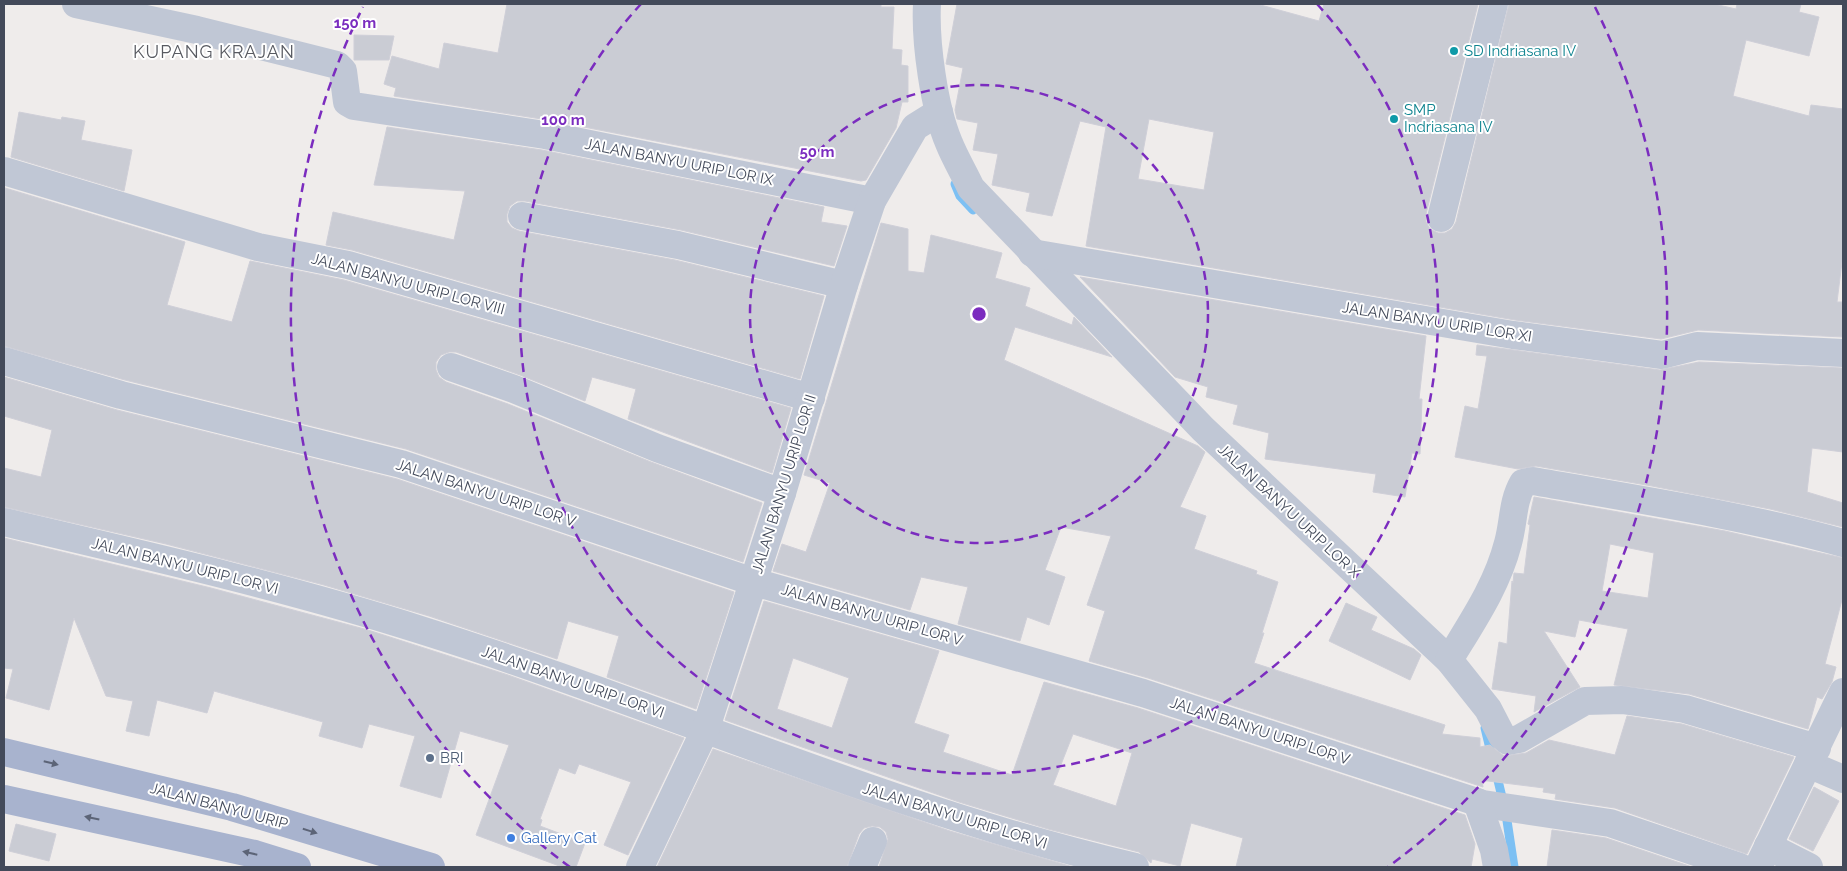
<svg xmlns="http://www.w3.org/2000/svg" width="1847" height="871" viewBox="0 0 1847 871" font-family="Raleway,sans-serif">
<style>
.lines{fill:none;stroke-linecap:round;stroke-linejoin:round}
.stream{stroke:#7dc0f3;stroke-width:9}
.building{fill:#caccd4;stroke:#cfcfd8;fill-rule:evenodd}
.minor{stroke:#c0c7d5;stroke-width:28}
.major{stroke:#a8b3ce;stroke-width:28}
.oneway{fill:#5c6477}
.ring{fill:none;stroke:#7b2cbf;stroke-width:2.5;stroke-dasharray:9 6}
.culture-dot{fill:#0f9aa8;stroke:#fff;stroke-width:2}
.service-dot{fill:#5c6f8a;stroke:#fff;stroke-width:2}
.shop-dot{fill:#3f7fe0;stroke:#fff;stroke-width:2}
.labels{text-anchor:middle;stroke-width:4;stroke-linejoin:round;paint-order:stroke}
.culture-label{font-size:15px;fill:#0d838f;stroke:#fff;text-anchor:start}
.street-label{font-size:15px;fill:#434a5a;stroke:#fff}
.service-label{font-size:15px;fill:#4e5e75;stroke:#fff;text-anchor:start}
.shop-label{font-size:15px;fill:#366cbe;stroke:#fff;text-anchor:start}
.quarter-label{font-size:18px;letter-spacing:1px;fill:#585a61;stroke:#fff}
.centre{fill:#7b2cbf;stroke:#fff;stroke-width:2.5}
.ring-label{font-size:15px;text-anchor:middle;font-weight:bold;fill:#7b2cbf;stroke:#fff;stroke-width:4;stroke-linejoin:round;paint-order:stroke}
</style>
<rect width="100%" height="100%" fill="#efeceb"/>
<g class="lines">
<g class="stream">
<polyline points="955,184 960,196 973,210"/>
<polyline points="1485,728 1492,757"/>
<polyline points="1496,772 1506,814 1514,867"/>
</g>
</g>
<g class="building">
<polygon points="507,4 881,4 881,7 894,7 892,49 902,50 901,65 908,66 908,102 902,102 896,128 866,180 861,181 548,120 394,96 396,88 384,84 392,56 439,69 444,43 498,53"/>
<path d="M957 4H1257L1319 21 1324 4H1478L1426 214V222L1430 229 1438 233H1445L1452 229 1456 222 1509 4H1714L1736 9 1737 4H1801L1799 12 1819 17 1809 56 1746 40 1733 96 1809 116 1811 105 1843 109V254L1837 302H1843V337L1698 330 1661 339 1515 320 1086 246 1106 127 1080 121 1052 216 1026 211 1030 193 992 185 998 154 973 150 978 123 957 119 955 110 963 68 946 64ZM1149 119 1214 132 1204 190 1138 179Z"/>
<polygon points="354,35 394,36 389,60 354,60"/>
<polygon points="19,112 61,120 62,117 85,121 81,140 132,150 124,191 11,157"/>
<polygon points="387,127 542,150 824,207 821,222 847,226 834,266 681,230 525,201 517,201 510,206 507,214 507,222 512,228 519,231 675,260 824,296 800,379 352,250 326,245 333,212 454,240 465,191 374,185"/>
<polygon points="5,188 185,242 167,305 232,322 250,261 344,280 791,408 772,473 628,419 636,389 592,377 585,401 520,375 456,352 449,352 441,355 436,362 436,370 439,377 446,382 508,404 651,462 762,503 743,562 406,449 125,380 4,346"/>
<polygon points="881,223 908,229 908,271 924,273 931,235 1002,253 995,278 1030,288 1025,306 1072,325 1074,317 1112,357 1015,327 1004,360 1198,446 1205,452 1180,507 1206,516 1194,549 1257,571 1256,574 1278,582 1262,633 1264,633 1254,663 1445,725 1442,734 1480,738 1480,747 1490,745 1504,756 1526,753 1549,740 1615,755 1627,716 1682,724 1794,757 1747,854 1615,808 1555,799 1556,794 1543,792 1544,788 1488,781 1482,781 1483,787 1148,678 1089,661 1105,611 1087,605 1111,536 1061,527 1045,570 1065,577 1049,625 1027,617 1020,641 958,624 968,587 921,577 910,610 773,571 782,544 806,552 830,483 804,475"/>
<polygon points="1080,277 1426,336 1419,399 1422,399 1420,454 1412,453 1405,497 1373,492 1376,474 1265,459 1269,433 1233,424 1238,405 1206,397 1208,387 1175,377"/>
<polygon points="1477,345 1660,370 1699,362 1843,368 1843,452 1812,448 1807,492 1843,503 1843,527 1770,509 1652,486 1536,466 1518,469 1455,457 1465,406 1478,409 1487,356 1476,355"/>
<polygon points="4,377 117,410 397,479 734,592 696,709 607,677 619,636 568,621 557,659 429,616 324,585 166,544 4,507 4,468 41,477 52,430 4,416"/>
<path d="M1534 497 1725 531 1843 558V596L1825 664 1836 667 1832 682 1822 699 1817 697 1808 729 1689 694 1614 685 1628 629 1579 620 1575 637 1544 631 1580 687 1534 712 1536 696 1492 689 1499 642 1507 644 1512 581 1513 583 1514 573 1524 574 1530 525 1528 524ZM1610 544 1654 553 1648 598 1602 591Z"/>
<polygon points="4,538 211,588 368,630 508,675 684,738 628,855 604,845 631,782 579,764 575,774 559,768 540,819 542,820 540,826 585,843 576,867 562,867 476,835 509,745 460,731 441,798 400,786 415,736 369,724 362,748 319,736 323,722 214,691 207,713 157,700 149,736 126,731 133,701 106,696 74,618 49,710 6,698 13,669 4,668"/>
<path d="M764 601 939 651 914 723 949 735 943 752 1012 775 1044 682 1138 708 1465 815 1475 844 1471 867H1236L1243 838 1191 823 1180 866 1152 859 1151 863 1139 852 1048 829 959 802 725 720ZM793 658 849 678 832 728 777 709ZM1073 734 1132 753 1116 806 1053 785Z"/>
<polygon points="1346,603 1377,617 1371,630 1414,649 1421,655 1410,680 1329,641"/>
<polygon points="713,749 950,831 1073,867 879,867 888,839 886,832 880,827 872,826 864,828 859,834 847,867 657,867"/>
<polygon points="1814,787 1839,801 1813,851 1789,839"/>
<polygon points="16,824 56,834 49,861 9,851"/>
<polygon points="1552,830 1606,838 1692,867 1547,867"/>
</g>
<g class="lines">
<g class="minor">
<polyline points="76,4 197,30 337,65 343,71 347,102 354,106 545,135 872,201"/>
<path d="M927 4C925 42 934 108 949 143 955 158 964 173 971 188L1203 429 1449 660 1488 709 1502 736 1508 741 1519 739 1585 701 1622 700 1685 709 1817 748"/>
<polyline points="4,171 258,247 348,265 811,398"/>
<polyline points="522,216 678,245 844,285"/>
<polyline points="1441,218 1494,4"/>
<polyline points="1032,253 1513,335 1662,355 1697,346 1843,353"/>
<polyline points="4,361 121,395 401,464 754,582 1143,693 1483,804 1610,823 1740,867"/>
<polyline points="451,367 514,389 657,448 782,493"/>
<path d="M4 522C145 555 286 587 424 631 662 706 891 810 1135 867"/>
<path d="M1449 660C1472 622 1497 586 1508 543 1514 522 1512 502 1523 483L1533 481C1636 499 1742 515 1843 543"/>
<polyline points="1808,764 1843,779"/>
<polyline points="1477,802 1494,850 1497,867"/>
<polyline points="1768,846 1809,867"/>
<polyline points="640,867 706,728 782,493 844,285 872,201 915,127 939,112"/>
<polyline points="862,867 873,841"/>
<polyline points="1758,867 1843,692"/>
</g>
<g class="major">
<polyline points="4,752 232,807 431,867"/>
<polyline points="4,799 255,854 297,867"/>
</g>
</g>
<defs><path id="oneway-solid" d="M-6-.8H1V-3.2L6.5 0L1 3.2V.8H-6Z" transform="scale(1.25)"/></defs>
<g class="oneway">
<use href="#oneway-solid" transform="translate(51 763) rotate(14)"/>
<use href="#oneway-solid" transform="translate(92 818) rotate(-168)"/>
<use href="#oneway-solid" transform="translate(310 831) rotate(17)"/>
<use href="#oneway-solid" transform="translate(250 853) rotate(-167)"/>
</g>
<g class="ring">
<circle cx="979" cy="314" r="229"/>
<path d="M1317 4A459 459 0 1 1 641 4"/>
<path d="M570 867A688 688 0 0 1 363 7M1595 7A688 688 0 0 1 1388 867"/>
</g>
<g class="culture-dot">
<circle cx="1454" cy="51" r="5"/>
<circle cx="1394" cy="119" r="5"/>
</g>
<circle class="service-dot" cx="430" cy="758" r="5"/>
<circle class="shop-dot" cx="511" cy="838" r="5"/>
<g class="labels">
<g class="culture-label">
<text x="1464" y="56">SD Indriasana IV</text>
<text x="1404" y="115">SMP<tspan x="1404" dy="17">Indriasana IV</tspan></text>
</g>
<g class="street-label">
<text transform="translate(679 162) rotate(11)" y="5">JALAN BANYU URIP LOR IX</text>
<text transform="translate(408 284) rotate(15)" y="5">JALAN BANYU URIP LOR VIII</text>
<text transform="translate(1437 322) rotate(9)" y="5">JALAN BANYU URIP LOR XI</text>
<text transform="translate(784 484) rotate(-73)" y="5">JALAN BANYU URIP LOR II</text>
<text transform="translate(486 493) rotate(18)" y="5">JALAN BANYU URIP LOR V</text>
<text transform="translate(1289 511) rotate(43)" y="5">JALAN BANYU URIP LOR X</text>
<text transform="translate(185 566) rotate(14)" y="5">JALAN BANYU URIP LOR VI</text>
<text transform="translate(872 615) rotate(16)" y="5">JALAN BANYU URIP LOR V</text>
<text transform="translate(573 682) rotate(19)" y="5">JALAN BANYU URIP LOR VI</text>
<text transform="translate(1260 731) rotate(18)" y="5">JALAN BANYU URIP LOR V</text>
<text transform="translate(219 806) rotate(15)" y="5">JALAN BANYU URIP</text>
<text transform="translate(955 816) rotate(17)" y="5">JALAN BANYU URIP LOR VI</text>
</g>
<g class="service-label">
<text x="440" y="763">BRI</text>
</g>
<g class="shop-label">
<text x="521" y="843">Gallery Cat</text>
</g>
<g class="quarter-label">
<text x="214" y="58">KUPANG KRAJAN</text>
</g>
</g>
<circle cx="979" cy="314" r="8" class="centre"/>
<g class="ring-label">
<text x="355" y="28">150 m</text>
<text x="563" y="125">100 m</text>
<text x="817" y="157">50 m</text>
</g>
<rect width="1847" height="871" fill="none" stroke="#434a5a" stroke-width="10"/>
</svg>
